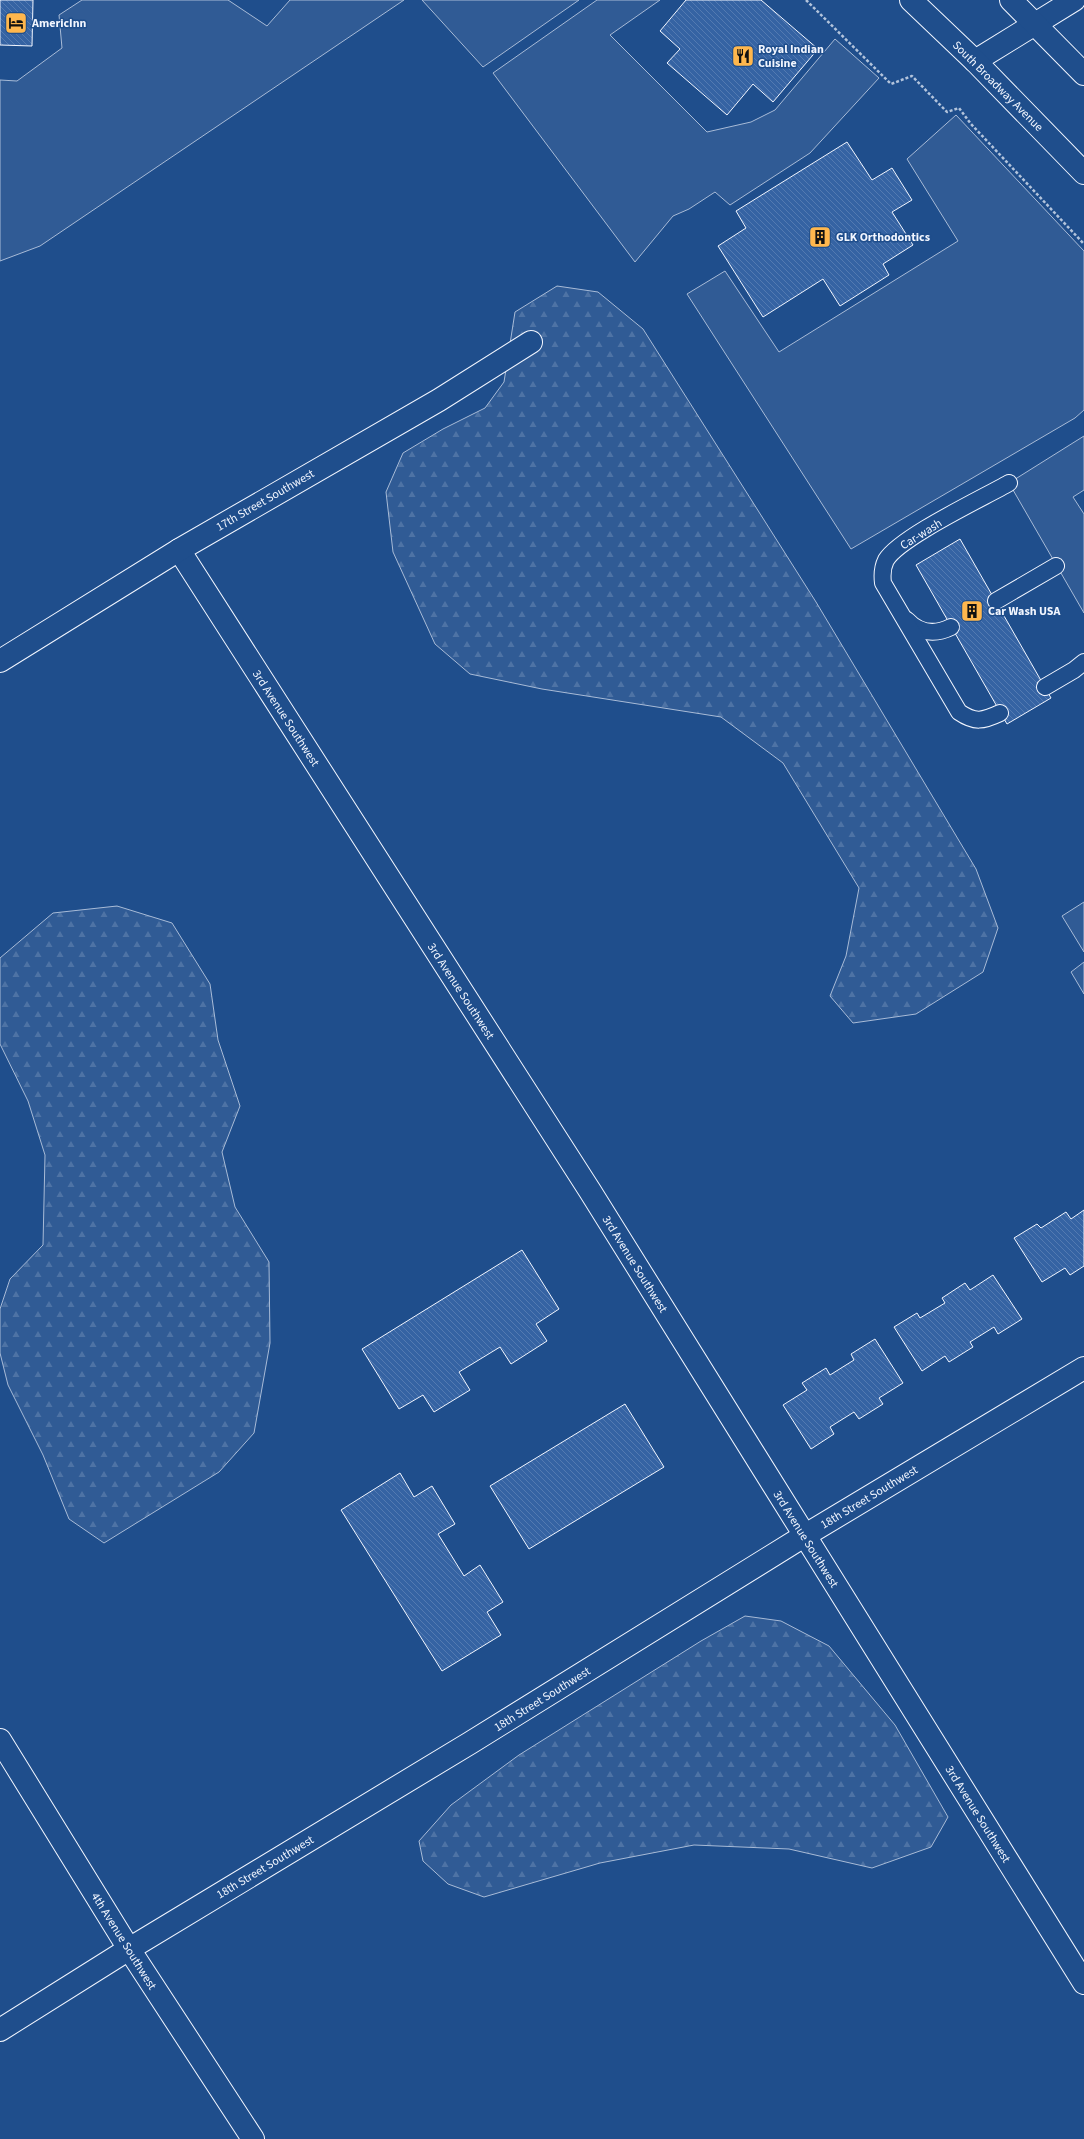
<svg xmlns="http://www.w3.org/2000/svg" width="1084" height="2139" viewBox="0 0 1084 2139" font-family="'Source Sans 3',sans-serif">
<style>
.forest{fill:url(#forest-firs);stroke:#a8bbd7}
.built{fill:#305b95;stroke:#a8bbd7}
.building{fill:url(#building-back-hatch);stroke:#f2f6ff}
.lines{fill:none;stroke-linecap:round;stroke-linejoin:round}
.service-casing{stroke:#f2f6ff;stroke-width:18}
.minor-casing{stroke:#f2f6ff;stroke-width:24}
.primary-casing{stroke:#f2f6ff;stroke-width:24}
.path{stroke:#b3c4dc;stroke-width:2.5;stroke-dasharray:3 2;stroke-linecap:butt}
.service{stroke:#1f4e8c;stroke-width:16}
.minor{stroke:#1f4e8c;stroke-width:22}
.primary{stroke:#1f4e8c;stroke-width:22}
.labels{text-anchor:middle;stroke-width:3;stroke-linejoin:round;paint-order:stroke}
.poi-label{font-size:12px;font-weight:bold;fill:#f2f6ff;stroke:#1f4e8c;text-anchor:start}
.street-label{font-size:12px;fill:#f2f6ff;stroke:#1f4e8c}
</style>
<defs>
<pattern id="forest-firs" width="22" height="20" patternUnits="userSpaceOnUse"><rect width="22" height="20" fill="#305b95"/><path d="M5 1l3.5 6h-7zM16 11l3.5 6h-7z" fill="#4e73a5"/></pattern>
<pattern id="building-back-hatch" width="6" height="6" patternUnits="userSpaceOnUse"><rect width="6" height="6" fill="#3563a3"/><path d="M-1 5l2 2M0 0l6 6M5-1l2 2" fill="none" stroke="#537ab1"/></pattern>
</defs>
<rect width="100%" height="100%" fill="#1f4e8c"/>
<g class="forest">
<polygon points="557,286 598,292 643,329 816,602 976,869 998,928 983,972 916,1014 853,1023 830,996 846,956 859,888 783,763 721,717 542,689 470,674 435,644 393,552 386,492 403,453 443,429 485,408 504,382 515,312"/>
<polygon points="117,906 172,923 210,984 218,1040 240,1106 222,1152 235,1207 269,1262 270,1343 254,1433 219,1472 104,1543 69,1519 43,1455 8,1385 0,1353 0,1309 10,1279 43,1245 45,1155 28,1101 0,1044 0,958 53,913"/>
<polygon points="745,1616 781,1621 829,1646 895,1725 948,1817 931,1847 872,1868 789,1849 694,1845 600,1863 484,1897 448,1884 423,1861 419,1841 451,1805 519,1755 701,1641"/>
</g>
<g class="built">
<polygon points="82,0 228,0 267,26 290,0 404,0 40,246 0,261 0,80 17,81 62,48 59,15"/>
<polygon points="422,0 579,0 483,67"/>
<polygon points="597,0 660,0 610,35 707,132 751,122 775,110 835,39 879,78 810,153 730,205 715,192 689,209 673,216 635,262 493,73"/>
<polygon points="956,115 1084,251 1084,410 1075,418 851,549 687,294 725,271 779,352 958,241 907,159"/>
<polygon points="1084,436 1084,490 1073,497 1084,514 1084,613 1009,483"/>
<polygon points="1084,902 1084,952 1062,916"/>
<polygon points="1084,962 1084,994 1071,972"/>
</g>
<g class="building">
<polygon points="0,0 33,0 32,46 0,45"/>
<polygon points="686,0 761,0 818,49 773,102 753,84 727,115 667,63 680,49 660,31"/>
<polygon points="847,142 872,180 892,168 912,200 892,212 913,245 883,264 889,275 840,306 823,279 763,317 718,246 746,228 736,211"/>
<polygon points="960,539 1051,698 1007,724 916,565"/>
<polygon points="1084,1210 1084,1266 1070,1275 1065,1268 1042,1282 1014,1238 1037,1224 1041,1228 1066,1212 1071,1219"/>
<polygon points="522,1250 559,1309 536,1324 547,1341 511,1364 500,1347 459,1372 470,1390 434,1412 423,1395 399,1409 362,1349"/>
<polygon points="993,1275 1022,1319 998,1334 994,1327 970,1342 973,1347 949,1362 945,1356 922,1371 894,1327 917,1313 920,1318 945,1303 942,1298 965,1283 970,1290"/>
<polygon points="875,1339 903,1383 879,1398 883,1404 859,1419 854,1412 830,1427 834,1434 811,1449 783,1405 807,1390 802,1383 826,1368 830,1375 854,1360 851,1354"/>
<polygon points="625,1404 664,1467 529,1549 490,1486"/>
<polygon points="400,1473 414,1497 432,1486 455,1524 438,1534 464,1576 480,1565 503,1602 487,1612 501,1635 442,1671 341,1510"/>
</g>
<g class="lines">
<g class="service-casing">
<g id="service">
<polyline points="996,601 1056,566"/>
<path d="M907 620C919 633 935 635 951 627"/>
<polyline points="1045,687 1074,670 1084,662"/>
<path d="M1000 713C983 721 975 723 959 712L883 583C882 575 882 568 886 560 900 537 983 498 1009 483"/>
</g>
</g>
<g class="minor-casing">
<g id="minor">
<polyline points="975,61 1074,0"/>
<polyline points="179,550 590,1191 1084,1983"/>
<polyline points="0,661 179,550 439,400 531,342"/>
<polyline points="0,1740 129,1949 253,2139"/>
<polyline points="0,2030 129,1949 470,1743 804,1536 1084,1368"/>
</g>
</g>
<g class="primary-casing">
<g id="primary">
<polyline points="911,0 975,61 1084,173"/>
<polyline points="1011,0 1084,74"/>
</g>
</g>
<polyline class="path" points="806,0 891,84 912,76 947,112 959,108 971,124 1084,244"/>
<use href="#service" class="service"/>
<use href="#minor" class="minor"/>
<use href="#primary" class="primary"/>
</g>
<defs>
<g id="hotel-square" transform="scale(1.15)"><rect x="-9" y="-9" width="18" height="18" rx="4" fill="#ffb74d" stroke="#1f4e8c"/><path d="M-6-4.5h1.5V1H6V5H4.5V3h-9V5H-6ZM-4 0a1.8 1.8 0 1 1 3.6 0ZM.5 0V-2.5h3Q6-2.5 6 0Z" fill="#111"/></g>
<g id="restaurant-square" transform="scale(1.15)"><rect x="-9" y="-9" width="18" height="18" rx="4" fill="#ffb74d" stroke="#1f4e8c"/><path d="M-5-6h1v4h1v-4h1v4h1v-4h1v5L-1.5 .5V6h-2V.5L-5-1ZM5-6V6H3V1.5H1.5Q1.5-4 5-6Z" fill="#111"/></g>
<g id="building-square" transform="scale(1.15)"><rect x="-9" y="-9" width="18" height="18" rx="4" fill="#ffb74d" stroke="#1f4e8c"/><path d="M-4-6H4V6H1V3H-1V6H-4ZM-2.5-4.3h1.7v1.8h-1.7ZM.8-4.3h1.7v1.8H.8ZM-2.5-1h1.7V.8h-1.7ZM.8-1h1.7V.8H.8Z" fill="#111"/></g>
</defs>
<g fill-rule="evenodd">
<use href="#hotel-square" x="16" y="23"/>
<use href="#restaurant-square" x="743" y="56"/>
<use href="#building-square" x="820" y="237"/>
<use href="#building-square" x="972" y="611"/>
</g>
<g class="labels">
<g class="poi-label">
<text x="32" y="27">AmericInn</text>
<text x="758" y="53">Royal Indian<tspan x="758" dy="14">Cuisine</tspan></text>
<text x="836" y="241">GLK Orthodontics</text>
<text x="988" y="615">Car Wash USA</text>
</g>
<g class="street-label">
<text transform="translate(998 86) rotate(45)" y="4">South Broadway Avenue</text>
<text transform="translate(265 500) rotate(-30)" y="4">17th Street Southwest</text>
<text transform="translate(921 534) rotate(-32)" y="4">Car-wash</text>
<text transform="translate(286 718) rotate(57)" y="4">3rd Avenue Southwest</text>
<text transform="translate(461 991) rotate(57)" y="4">3rd Avenue Southwest</text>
<text transform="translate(635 1264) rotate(58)" y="4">3rd Avenue Southwest</text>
<text transform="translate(869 1497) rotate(-31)" y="4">18th Street Southwest</text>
<text transform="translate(806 1539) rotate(58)" y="4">3rd Avenue Southwest</text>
<text transform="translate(542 1699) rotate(-32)" y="4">18th Street Southwest</text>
<text transform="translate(978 1814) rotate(58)" y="4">3rd Avenue Southwest</text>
<text transform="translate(265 1867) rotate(-31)" y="4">18th Street Southwest</text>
<text transform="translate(124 1941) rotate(58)" y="4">4th Avenue Southwest</text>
</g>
</g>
</svg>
